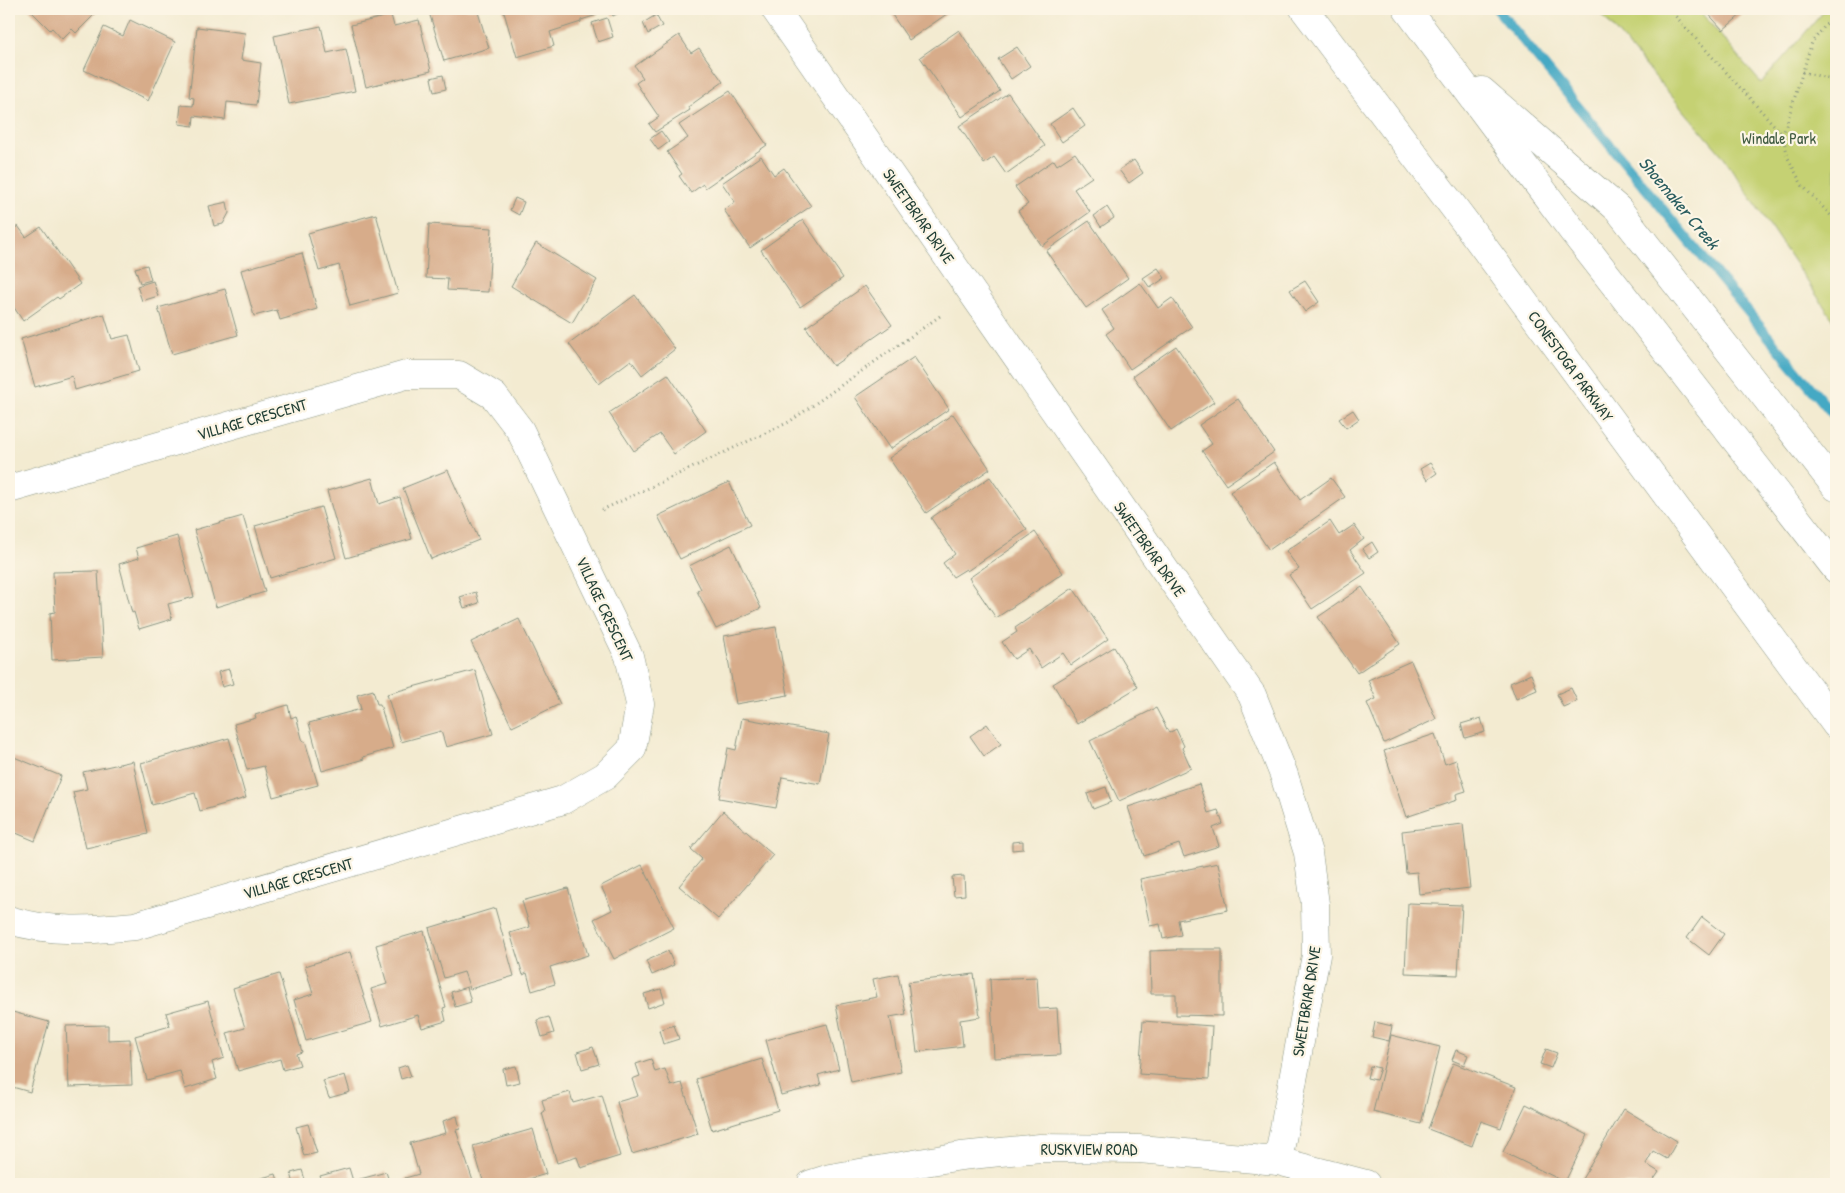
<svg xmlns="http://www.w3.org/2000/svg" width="1845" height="1193" viewBox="0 0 1845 1193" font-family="'Patrick Hand',sans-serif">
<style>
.green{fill:#c5d173;stroke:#728754}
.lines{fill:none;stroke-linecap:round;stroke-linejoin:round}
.stream{stroke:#44a9c4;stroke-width:10}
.building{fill:#d7ac8a}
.minor-casing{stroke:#899482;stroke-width:29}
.motorway-casing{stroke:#899482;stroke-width:29}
.path{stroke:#899482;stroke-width:3;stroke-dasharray:1 4;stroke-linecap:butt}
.minor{stroke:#fff;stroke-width:28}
.motorway{stroke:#fff;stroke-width:28}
.labels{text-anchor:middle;stroke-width:4.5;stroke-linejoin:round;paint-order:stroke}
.park-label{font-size:16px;fill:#405b41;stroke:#fcf5e5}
.street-label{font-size:16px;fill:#1f3d34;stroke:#fcf5e5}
.water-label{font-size:18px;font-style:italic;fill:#2a5d5f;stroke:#fcf5e5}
</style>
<rect width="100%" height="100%" fill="#fcf5e5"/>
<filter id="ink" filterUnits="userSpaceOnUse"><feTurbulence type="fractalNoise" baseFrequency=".02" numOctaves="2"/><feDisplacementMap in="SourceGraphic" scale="10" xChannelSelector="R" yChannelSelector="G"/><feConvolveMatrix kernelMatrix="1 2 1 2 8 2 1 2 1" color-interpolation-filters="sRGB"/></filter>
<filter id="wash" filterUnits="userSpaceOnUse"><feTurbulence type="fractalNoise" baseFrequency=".0096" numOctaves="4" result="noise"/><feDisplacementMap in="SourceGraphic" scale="20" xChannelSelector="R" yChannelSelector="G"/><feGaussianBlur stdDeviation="1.12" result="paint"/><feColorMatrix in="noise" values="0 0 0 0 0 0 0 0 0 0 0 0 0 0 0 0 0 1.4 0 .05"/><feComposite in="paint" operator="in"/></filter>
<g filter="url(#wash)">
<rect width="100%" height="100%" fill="#f3ebd1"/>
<polygon class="green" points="1597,9 1698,9 1761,83 1826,9 1836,9 1836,324 1722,155"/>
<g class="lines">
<polyline class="stream" points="1497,9 1836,418"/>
</g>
<g id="blocks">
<g class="building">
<polygon points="29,9 100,9 76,33 72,29 62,39 52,28 50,30"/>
<polygon points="428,9 477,9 489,48 444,61"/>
<polygon points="503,9 595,9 597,15 581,20 581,22 550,32 554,46 517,57"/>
<polygon points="609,9 626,9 613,16"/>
<polygon points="888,9 954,9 909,40"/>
<polygon points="1704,9 1748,9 1723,30"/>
<polygon points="391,15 394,26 419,20 431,71 366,87 351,25"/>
<polygon points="656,15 662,26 648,34 643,23"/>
<polygon points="607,18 613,37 598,42 592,23"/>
<polygon points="130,20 175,42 148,101 84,70 104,27 123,36"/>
<polygon points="321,26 327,53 346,49 355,91 289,104 274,36"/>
<polygon points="197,27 245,33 241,60 261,63 256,105 227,102 225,120 194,116 193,126 179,124 181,105 193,106 194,98 189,97"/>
<polygon points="959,30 1000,91 962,117 920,57"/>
<polygon points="679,35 691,53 699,48 723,82 688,107 690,110 655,132 649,124 659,117 636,83 643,78 635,66"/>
<polygon points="1017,47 1030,66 1011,79 998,59"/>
<polygon points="443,75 446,89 434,92 431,78"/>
<polygon points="730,91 767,145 705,188 703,184 691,193 679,176 682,174 667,152 688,138 679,125"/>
<polygon points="1008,93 1045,146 1006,174 994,157 984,164 959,126"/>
<polygon points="1073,108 1085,126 1062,142 1050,124"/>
<polygon points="661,131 669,142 658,150 650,139"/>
<polygon points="1075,153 1092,177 1074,189 1090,212 1042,246 1018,211 1028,204 1015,187 1054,160 1057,165"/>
<polygon points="761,156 774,175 784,168 811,206 750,248 724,210 735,202 722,183"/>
<polygon points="1134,160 1143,173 1129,183 1119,170"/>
<polygon points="515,198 524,202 519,215 510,210"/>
<polygon points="227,202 229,213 223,224 214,226 209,206"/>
<polygon points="1107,207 1114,218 1101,227 1094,216"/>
<polygon points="376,214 398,293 350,306 339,265 319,271 308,233"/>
<polygon points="803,220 843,278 800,307 761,250"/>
<polygon points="1089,221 1128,278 1086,308 1046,251"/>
<polygon points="429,224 492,228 488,292 447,290 448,279 426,278"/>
<polygon points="18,226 26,237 41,227 80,284 59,299 57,297 23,321 9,300 9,232"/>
<polygon points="536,243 597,280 572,323 511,286"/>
<polygon points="302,253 317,309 280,320 277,310 254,316 241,270"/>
<polygon points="147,265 151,280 140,283 135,268"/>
<polygon points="1158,268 1165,278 1150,288 1143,278"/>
<polygon points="153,281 158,296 142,301 137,286"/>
<polygon points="1305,281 1319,302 1305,312 1290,290"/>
<polygon points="1140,283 1158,308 1172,298 1192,327 1130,369 1106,334 1114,328 1102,310"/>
<polygon points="865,286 892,325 833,366 806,327"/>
<polygon points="225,289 238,335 172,354 158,308"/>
<polygon points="635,295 675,349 642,375 631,360 599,384 569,344"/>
<polygon points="104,314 112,339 129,335 139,371 75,390 72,376 35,387 21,339"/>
<polygon points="1176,346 1214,402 1171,431 1133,376"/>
<polygon points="914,357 949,409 890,449 855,397"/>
<polygon points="668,374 706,431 674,454 660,434 634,451 609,413"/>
<polygon points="1238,399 1274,452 1226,485 1202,451 1212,444 1199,425"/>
<polygon points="1353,410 1359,419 1346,428 1339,419"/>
<polygon points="953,414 990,469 926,513 889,458"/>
<polygon points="1274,462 1300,500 1331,478 1345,497 1269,550 1230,492"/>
<polygon points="1430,463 1437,473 1427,480 1420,469"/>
<polygon points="448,470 479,540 431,559 403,488"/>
<polygon points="990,477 1027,530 967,571 966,569 953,577 943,563 955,554 931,518"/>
<polygon points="372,478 379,504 400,497 412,539 346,558 327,491"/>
<polygon points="729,482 750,525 680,559 658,516"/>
<polygon points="321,507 336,558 270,578 255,526"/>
<polygon points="243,516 265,592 216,607 194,530"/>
<polygon points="1330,521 1339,535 1354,525 1364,539 1350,550 1366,573 1312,609 1289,575 1299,569 1286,551"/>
<polygon points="1035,532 1063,573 996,618 969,578"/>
<polygon points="177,536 194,597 168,604 172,619 139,629 134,612 132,613 119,564 139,558 136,548"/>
<polygon points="1372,542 1378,552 1369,558 1362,549"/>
<polygon points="731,545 761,608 716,629 697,591 701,589 689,566"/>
<polygon points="98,571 103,657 52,660 50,613 55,612 53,572"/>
<polygon points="1362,587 1400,644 1357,673 1318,617"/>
<polygon points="1073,588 1108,639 1071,665 1063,653 1041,668 1029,649 1014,659 1002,642 1017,632 1015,628"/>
<polygon points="476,592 479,603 464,608 460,597"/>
<polygon points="519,619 560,704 512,727 471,642"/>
<polygon points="776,627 788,695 736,704 724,636"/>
<polygon points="1114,647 1138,687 1077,724 1053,684"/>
<polygon points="1411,661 1436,719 1384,743 1367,703 1376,699 1368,680"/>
<polygon points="229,669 233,684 222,687 218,672"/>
<polygon points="475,670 493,734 446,747 441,731 401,742 387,694"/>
<polygon points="1531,674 1537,690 1516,699 1510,683"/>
<polygon points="1571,688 1577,701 1563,707 1557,694"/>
<polygon points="373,690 377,704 380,704 393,748 363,757 364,759 322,771 309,723 361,709 357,695"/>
<polygon points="288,705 291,718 296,716 303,742 305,741 318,785 273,797 264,766 247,770 234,724 256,718 255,715"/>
<polygon points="1156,708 1169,733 1176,729 1184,746 1182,748 1191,768 1119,801 1090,741"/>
<polygon points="742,718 829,734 820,784 782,777 776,808 719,798 728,748 736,750"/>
<polygon points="1481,718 1485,732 1465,738 1461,724"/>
<polygon points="987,724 1001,744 984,756 970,736"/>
<polygon points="1435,734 1445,764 1456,760 1466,791 1456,794 1457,800 1406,817 1384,751"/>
<polygon points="229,738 246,798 200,811 195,793 152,805 141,763"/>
<polygon points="14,757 61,776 35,841 9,830 9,770"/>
<polygon points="133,761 148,834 86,848 73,792 87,789 83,772"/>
<polygon points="1199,784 1208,813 1218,810 1223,824 1213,828 1219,846 1184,857 1179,844 1144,856 1128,807"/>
<polygon points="1106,787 1111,802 1093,809 1087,794"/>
<polygon points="723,811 773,855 718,919 679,886 702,859 691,849"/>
<polygon points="1463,824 1470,888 1419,894 1417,872 1406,873 1402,831"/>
<polygon points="1023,841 1023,849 1012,850 1012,842"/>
<polygon points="1218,863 1228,910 1178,920 1181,935 1163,939 1160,924 1150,926 1140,879"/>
<polygon points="642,865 674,928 614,959 594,919 612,910 601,886"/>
<polygon points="964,876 965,895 954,896 952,877"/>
<polygon points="568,888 588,955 550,967 555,984 532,991 527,973 523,975 510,933 530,927 522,901"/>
<polygon points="1408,903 1462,905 1458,975 1405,973"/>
<polygon points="495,908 514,976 470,989 464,972 444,978 429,928"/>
<polygon points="1702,917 1724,934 1709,955 1687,938"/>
<polygon points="424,931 446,1007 443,1008 446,1021 422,1028 418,1015 382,1026 371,989 387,984 376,945"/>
<polygon points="1176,949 1222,949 1222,1016 1176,1015 1176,994 1151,994 1150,951 1177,950"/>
<polygon points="668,951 674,965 652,975 646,961"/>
<polygon points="350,952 372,1022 306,1041 294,1000 313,994 305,966"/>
<polygon points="279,974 302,1052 296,1054 300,1065 283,1070 280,1059 238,1071 227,1033 245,1028 233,988"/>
<polygon points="898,974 906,1014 890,1017 901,1072 851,1082 836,1005 877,997 873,979"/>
<polygon points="974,974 980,1017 960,1020 963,1046 917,1052 908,982"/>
<polygon points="1037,977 1039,1009 1057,1008 1060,1055 994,1058 990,979"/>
<polygon points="467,987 471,1002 455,1007 451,992"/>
<polygon points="661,989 665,1002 648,1008 644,994"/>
<polygon points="208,1001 224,1058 212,1062 217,1079 185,1089 180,1071 147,1080 135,1036 170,1026 166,1013"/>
<polygon points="9,1011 49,1022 30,1092 9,1086"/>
<polygon points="549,1017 554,1033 542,1037 537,1020"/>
<polygon points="1143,1021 1212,1026 1209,1079 1139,1074"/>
<polygon points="1375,1022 1392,1026 1389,1041 1372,1037"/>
<polygon points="827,1024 839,1069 818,1075 821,1085 781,1095 766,1040"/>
<polygon points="108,1025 108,1040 130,1039 132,1085 69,1087 66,1026"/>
<polygon points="674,1025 679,1039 663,1044 659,1030"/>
<polygon points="1391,1035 1440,1047 1421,1124 1373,1112"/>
<polygon points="593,1047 599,1064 582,1069 577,1052"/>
<polygon points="1546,1049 1557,1053 1551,1068 1540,1064"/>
<polygon points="1456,1050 1468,1055 1464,1065 1452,1060"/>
<polygon points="651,1059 655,1072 665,1069 671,1086 682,1083 698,1134 632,1154 617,1102 638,1096 632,1079 640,1076 636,1064"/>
<polygon points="762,1059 778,1110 712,1130 696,1079"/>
<polygon points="1453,1063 1516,1087 1501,1128 1481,1121 1472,1146 1428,1129"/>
<polygon points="407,1065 411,1076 401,1079 398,1068"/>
<polygon points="516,1066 520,1082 506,1085 503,1069"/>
<polygon points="1370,1066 1380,1068 1376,1080 1367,1078"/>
<polygon points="345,1075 350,1092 329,1098 323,1081"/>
<polygon points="570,1092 573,1103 602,1095 620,1156 581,1168 577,1157 557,1163 542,1113 545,1111 542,1100"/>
<polygon points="1526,1104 1588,1135 1565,1182 1503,1152"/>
<polygon points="1624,1109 1677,1141 1667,1159 1653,1151 1646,1164 1659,1172 1651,1184 1579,1184"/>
<polygon points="457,1116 460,1129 456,1130 474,1184 406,1184 405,1178 419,1174 410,1143 446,1133 443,1121"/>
<polygon points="308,1124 317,1153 304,1156 296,1127"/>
<polygon points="533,1129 546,1174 526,1180 527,1184 484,1184 473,1146"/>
<polygon points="349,1168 353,1181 386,1172 390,1184 323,1184 320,1176"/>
<polygon points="302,1170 306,1183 294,1184 291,1173"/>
<polygon points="276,1174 279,1184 260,1184 258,1179"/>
</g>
</g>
</g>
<g filter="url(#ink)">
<use href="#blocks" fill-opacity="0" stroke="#899482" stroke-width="1"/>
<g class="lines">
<g class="minor-casing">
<g id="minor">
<polyline points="775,9 1252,695 1284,775 1308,853 1315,904 1316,955 1278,1161"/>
<path d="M9 489 406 375H459L494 396 520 430 629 656 640 704 632 749 605 776 563 800 135 926C92 930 51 933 9 920"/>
<polyline points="811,1184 830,1178 961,1156 1040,1148 1139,1149 1278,1161 1366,1184"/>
</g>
</g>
<g class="motorway-casing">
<g id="motorway">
<polyline points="1304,9 1477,238 1836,725"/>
<polyline points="1407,9 1572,230 1836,569"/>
<polyline points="1482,91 1618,209 1836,487"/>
</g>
</g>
<g class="path">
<polyline points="1669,9 1782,134"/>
<polyline points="1836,12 1812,42 1783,135 1788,158 1802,185 1836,221"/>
<polyline points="1802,72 1836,80"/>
<polyline points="602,510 789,422 940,316"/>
</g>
<use href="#minor" class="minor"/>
<use href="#motorway" class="motorway"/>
</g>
</g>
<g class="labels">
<g class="park-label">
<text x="1779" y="144">Windale Park</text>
</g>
<g class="street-label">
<text transform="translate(919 216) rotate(55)" y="6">SWEETBRIAR DRIVE</text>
<text transform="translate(1571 366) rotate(54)" y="6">CONESTOGA PARKWAY</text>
<text transform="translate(252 419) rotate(-16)" y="6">VILLAGE CRESCENT</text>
<text transform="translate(1150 549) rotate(55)" y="6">SWEETBRIAR DRIVE</text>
<text transform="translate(605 609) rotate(65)" y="6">VILLAGE CRESCENT</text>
<text transform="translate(298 878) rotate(-16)" y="6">VILLAGE CRESCENT</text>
<text transform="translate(1306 1001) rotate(-81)" y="6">SWEETBRIAR DRIVE</text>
<text x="1089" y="1155">RUSKVIEW ROAD</text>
</g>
<g class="water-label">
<text transform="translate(1679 203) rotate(50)" y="6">Shoemaker Creek</text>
</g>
</g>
<rect width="1845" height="1193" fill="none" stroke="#fcf5e5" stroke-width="30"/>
</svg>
